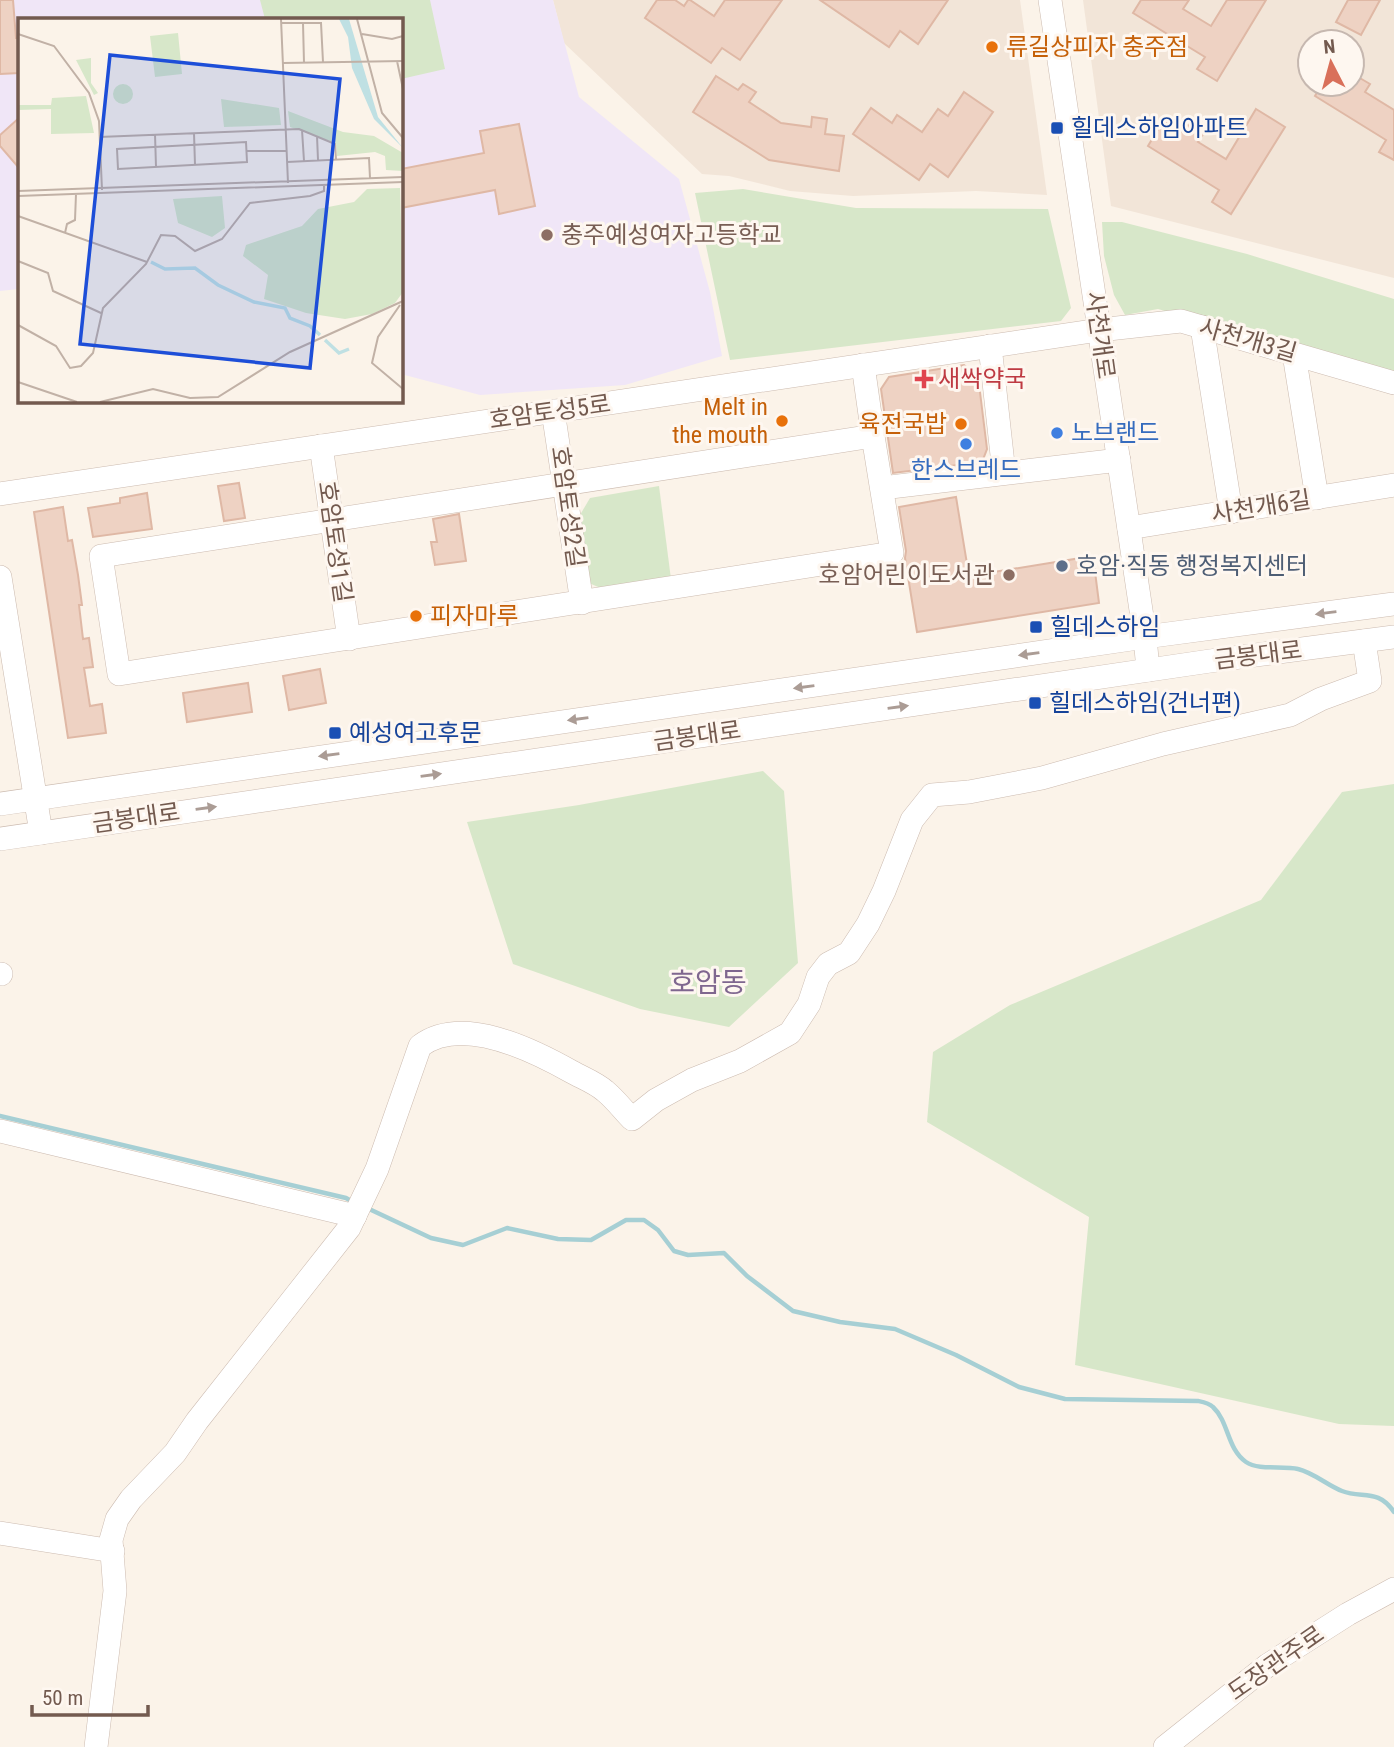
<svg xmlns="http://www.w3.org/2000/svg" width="1394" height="1747" viewBox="0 0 1394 1747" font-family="'Roboto Condensed','Noto Sans KR',sans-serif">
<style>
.residential{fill:#f2e5d8;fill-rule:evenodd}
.education{fill:#f0e6f7}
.green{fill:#d7e7c9}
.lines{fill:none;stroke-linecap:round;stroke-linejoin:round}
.stream{stroke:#a6cfd4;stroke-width:4.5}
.building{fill:#eed2c3;stroke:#dfb8a5;stroke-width:2}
.minor-casing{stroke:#ccbbb0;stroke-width:24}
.minor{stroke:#fff;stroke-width:23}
.oneway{fill:#ab9c95}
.food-dot{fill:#e8710a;stroke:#fef7f0;stroke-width:2.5}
.transit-dot{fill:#1a4fb4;stroke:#fef7f0;stroke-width:2.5}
.education-dot{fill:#8d6e63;stroke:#fef7f0;stroke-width:2.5}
.health-dot{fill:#e0444e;stroke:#fef7f0;stroke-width:2.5}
.shop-dot{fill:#3f7fe0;stroke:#fef7f0;stroke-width:2.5}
.service-dot{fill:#5c6f8a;stroke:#fef7f0;stroke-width:2.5}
.labels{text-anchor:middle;stroke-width:6;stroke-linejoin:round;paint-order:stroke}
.food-label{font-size:24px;fill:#c56008;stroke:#fef7f0;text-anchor:start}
.transit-label{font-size:24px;fill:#164399;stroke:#fef7f0;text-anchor:start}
.education-label{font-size:24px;fill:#785e54;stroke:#fef7f0;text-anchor:start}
.street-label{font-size:24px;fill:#735a4f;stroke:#fef7f0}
.health-label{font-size:24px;fill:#be3a42;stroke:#fef7f0;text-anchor:start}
.shop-label{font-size:24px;fill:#366cbe;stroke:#fef7f0;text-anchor:start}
.service-label{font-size:24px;fill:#4e5e75;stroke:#fef7f0;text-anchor:start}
.quarter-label{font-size:28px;fill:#7f678f;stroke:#fef7f0}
.inset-river{fill:none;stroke:#bfe0e3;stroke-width:3.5}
.inset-road{fill:none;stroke:#c1b1a6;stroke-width:2}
.view{fill:#1d4ed8;fill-opacity:0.15;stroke:#1d4ed8;stroke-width:3.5}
.inset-edge{fill:none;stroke:#735a4f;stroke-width:3.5}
</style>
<rect width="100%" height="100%" fill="#fbf3e9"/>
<g class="residential">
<polygon points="553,0 1020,0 1047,195 976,191 853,196 790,191 729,176 702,174 564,43"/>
<path d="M1083 0H1394V278L1111 206ZM1310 42H1352V84H1310Z"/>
</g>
<polygon class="education" points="0,0 553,0 579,97 679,179 710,292 722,356 625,385 480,395 401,374 401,19 19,19 19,289 0,291"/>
<g class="green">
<polygon points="260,0 430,0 445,69 401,79 401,19 265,19"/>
<polygon points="743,189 856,208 1048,209 1071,308 1061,321 730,360 695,193"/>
<polygon points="1102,222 1122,222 1247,254 1394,299 1394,377 1158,309 1125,315 1114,295 1104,256"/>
<polygon points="659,486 671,579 605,590 589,583 580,515 590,498"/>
<polygon points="763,771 784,791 798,963 729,1027 640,1009 513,964 467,822 579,805"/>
<polygon points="1394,784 1394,1426 1339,1424 1075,1365 1089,1217 927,1122 933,1052 1010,1005 1261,900 1342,792"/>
</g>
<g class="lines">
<g class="stream">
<polyline points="0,1116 346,1198 353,1202"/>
<path d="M367 1208 431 1238 463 1245 507 1228 558 1239 591 1240 626 1220H644L658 1230 674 1251 688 1255 724 1253 747 1276 793 1311 840 1322 895 1329 956 1355 1019 1387 1065 1399 1198 1401C1203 1402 1209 1403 1213 1407 1229 1422 1227 1449 1246 1462 1259 1471 1284 1465 1298 1469 1314 1473 1327 1485 1342 1491 1362 1499 1378 1488 1394 1512"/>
</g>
</g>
<g class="building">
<polygon points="0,0 13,0 16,38 19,38 19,73 0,74"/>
<polygon points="657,0 675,0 684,6 688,0 690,0 714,16 725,0 782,0 740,60 722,48 711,63 645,18"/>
<polygon points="820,0 948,0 918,44 900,31 889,47"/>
<polygon points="1141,0 1189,0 1183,9 1211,26 1227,0 1266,0 1217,81 1197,69 1205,57 1133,13"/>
<polygon points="1348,0 1380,0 1361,35 1336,22"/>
<polygon points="1353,74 1370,84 1365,92 1394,110 1394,160 1379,152 1386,140 1315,96 1322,84 1352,84"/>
<polygon points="716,76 738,90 743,84 756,92 749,102 781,123 811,127 812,117 827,119 825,134 844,136 839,171 769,160 693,112"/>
<polygon points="964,92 993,112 948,177 930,164 919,180 853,134 871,108 892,123 897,115 922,132 938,109 948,116"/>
<polygon points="1256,109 1285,127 1231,214 1212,202 1219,190 1148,146 1163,121 1182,132 1186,124 1203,134 1198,142 1226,159"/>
<polygon points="19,118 19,168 0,146 0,135"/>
<polygon points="519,124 535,206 499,214 495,190 401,208 401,169 484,153 480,131"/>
<polygon points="964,365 978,376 987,449 982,462 893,473 881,389 889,377"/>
<polygon points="239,483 245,518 224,521 218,486"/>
<polygon points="147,493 152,529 93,537 88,508 120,503 120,498"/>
<polygon points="956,497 969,576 1093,556 1099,603 917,632 905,558 906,551 899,507"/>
<polygon points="63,507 68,541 72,540 78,575 82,605 79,605 83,639 89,638 93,667 84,668 90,706 102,704 106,733 68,738 34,512"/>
<polygon points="459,514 466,561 435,565 431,542 437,542 433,519"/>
<polygon points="320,669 326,703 289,710 283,676"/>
<polygon points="248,683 252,712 187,722 183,693"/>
</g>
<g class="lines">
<g class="minor-casing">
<g id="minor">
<polyline points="1050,0 1145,637 1148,670"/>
<polyline points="1202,327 1231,512"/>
<polyline points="990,346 1004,473"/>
<polyline points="1294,354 1317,498"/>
<polyline points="863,365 873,436"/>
<polyline points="553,411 582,603"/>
<polygon points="873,436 892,553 119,674 101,556"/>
<polyline points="321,446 349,639"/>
<polyline points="882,488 1119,460"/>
<polyline points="0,494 1099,330 1181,321 1394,383"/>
<polyline points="1129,528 1394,485"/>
<polyline points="0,577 41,833"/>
<polyline points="0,804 1145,637 1394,604"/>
<polyline points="0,839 1210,661 1394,637"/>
<polyline points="0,974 1,974"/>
<polyline points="0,1131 355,1216"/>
<polyline points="0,1533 113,1551"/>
<path d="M96 1747 115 1591 111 1540 117 1519 131 1499 175 1453 197 1421 349 1228 377 1169 420 1046C462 1014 533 1050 572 1072 583 1078 596 1083 605 1091 615 1099 623 1110 632 1119L656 1100 692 1080 740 1061 790 1033 809 1004 818 977 828 964 849 953 868 924 884 891 912 820 932 795 969 792 1042 778 1163 744 1290 715 1321 699 1370 681 1364 641"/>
<polyline points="1165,1747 1268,1665 1348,1614 1394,1589"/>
</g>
</g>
<use href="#minor" class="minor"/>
</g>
<defs><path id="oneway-solid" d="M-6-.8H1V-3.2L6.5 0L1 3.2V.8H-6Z" transform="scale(1.75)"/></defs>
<g class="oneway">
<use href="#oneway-solid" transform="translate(1326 613) rotate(173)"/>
<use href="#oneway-solid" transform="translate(1029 654) rotate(172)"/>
<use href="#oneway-solid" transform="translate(804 687) rotate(172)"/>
<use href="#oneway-solid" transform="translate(898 707) rotate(-8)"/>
<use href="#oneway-solid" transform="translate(578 719) rotate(172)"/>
<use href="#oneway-solid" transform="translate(329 755) rotate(172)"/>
<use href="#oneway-solid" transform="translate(431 775) rotate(-8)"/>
<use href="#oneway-solid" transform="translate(206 808) rotate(-8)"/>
</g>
<g class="food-dot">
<circle cx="992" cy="47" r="7"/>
<circle cx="782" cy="421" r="7"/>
<circle cx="961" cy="424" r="7"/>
<circle cx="416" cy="616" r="7"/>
</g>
<g class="transit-dot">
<rect x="1050" y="121" width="14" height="14" rx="3.5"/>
<rect x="1029" y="620" width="14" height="14" rx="3.5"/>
<rect x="1028" y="696" width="14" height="14" rx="3.5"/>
<rect x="328" y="726" width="14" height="14" rx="3.5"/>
</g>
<g class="education-dot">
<circle cx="547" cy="235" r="7"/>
<circle cx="1009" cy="575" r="7"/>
</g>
<path class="health-dot" d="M920.5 368.5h7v7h7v7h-7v7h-7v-7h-7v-7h7z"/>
<g class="shop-dot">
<circle cx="1057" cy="433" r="7"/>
<circle cx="966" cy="444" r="7"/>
</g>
<circle class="service-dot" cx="1062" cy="566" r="7"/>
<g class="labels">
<g class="food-label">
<text x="1006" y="55">류길상피자 충주점</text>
<text x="768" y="415" text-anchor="end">Melt in<tspan x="768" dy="28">the mouth</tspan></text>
<text x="947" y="432" text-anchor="end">육전국밥</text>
<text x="430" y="624">피자마루</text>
</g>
<g class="transit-label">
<text x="1071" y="136">힐데스하임아파트</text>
<text x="1050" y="635">힐데스하임</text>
<text x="1049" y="711">힐데스하임(건너편)</text>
<text x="349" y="741">예성여고후문</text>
</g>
<g class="education-label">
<text x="561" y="243">충주예성여자고등학교</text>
<text x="995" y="583" text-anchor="end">호암어린이도서관</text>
</g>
<g class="street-label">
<text transform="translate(1100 335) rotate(82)" y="8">사천개로</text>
<text transform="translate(1248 340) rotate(16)" y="8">사천개3길</text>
<text transform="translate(550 412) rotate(-8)" y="8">호암토성5로</text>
<text transform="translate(568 507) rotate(82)" y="8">호암토성2길</text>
<text transform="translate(1261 507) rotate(-9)" y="8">사천개6길</text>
<text transform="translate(335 542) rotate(82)" y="8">호암토성1길</text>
<text transform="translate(1258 655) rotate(-7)" y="8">금봉대로</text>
<text transform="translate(697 736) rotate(-8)" y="8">금봉대로</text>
<text transform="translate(136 818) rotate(-8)" y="8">금봉대로</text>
<text transform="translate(1276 1663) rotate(-35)" y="8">도장관주로</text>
</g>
<g class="health-label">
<text x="938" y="387">새싹약국</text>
</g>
<g class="shop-label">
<text x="1071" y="441">노브랜드</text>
<text x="966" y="478" text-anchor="middle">한스브레드</text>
</g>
<g class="service-label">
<text x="1076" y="574">호암·직동 행정복지센터</text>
</g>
<g class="quarter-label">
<text x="708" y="992">호암동</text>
</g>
</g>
<g transform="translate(18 18)">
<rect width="385" height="385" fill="#fbf3e9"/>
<path d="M160 15 164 56 137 59 132 18ZM73 40V65L80 75 76 77 58 42ZM95 76a10 10 0 1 1 20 0a10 10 0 1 1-20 0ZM68 78 76 115 33 116V91L0 92V87H33L34 80ZM203 81 261 90 263 107 206 109ZM270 93 325 114 356 118 385 135V153L368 152 367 138 357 134 319 138 318 125 272 109ZM382 170 385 274 377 285 354 296 327 301 288 295 246 281 250 257 225 238 228 227 284 208 300 191 336 184 349 171ZM204 178 207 210 194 219 160 205 155 181Z" fill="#d7e7c9"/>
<path d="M321 1H331L360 99 385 130 356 101 334 50 330 19Z" fill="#bfe0e3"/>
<path class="inset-river" d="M133 244 147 251 177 250 200 267 236 284 267 290 272 300 292 308 302 317M307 322 321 335 331 331"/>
<path class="inset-road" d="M263 1 270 165M339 1 364 95 385 120M263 5H303L305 44M285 5 286 45M0 16 36 28 71 75 81 103 84 172M344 16 374 21 385 18M379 43 385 71M265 45 385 43M284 112 286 143M176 115 177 147M137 116 138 149M299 118 300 142M81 119 281 111 317 126 318 141M228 124 229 144 100 151 99 131ZM229 133H268M269 144 351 140 352 160M0 173 385 159M0 178 385 164M0 198 129 244M47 215 49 206 57 202 58 176M0 243 30 255 35 273 83 295M382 287 360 319 354 345 385 371M0 307 38 328 52 350 63 348 75 335 85 290 128 246 143 217 157 218 177 233 204 221 232 185 292 178 306 173V167M0 364 59 384M82 384 135 371 172 380 200 379 272 334 385 283"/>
<path class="view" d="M92 37 322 61 292 350 62 326Z"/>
<rect width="385" height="385" class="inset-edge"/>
</g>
<g transform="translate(1331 63) rotate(354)"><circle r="33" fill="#fef7f0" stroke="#c6b8b0" stroke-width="2"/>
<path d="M0-5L12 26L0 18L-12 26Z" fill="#d9705a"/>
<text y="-10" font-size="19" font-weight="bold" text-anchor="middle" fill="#735a4f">N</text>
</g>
<path d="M32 1705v10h116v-10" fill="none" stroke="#735a4f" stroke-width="3.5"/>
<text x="42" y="1705" font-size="21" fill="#735a4f" stroke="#fef7f0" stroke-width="5" paint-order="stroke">50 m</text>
</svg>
